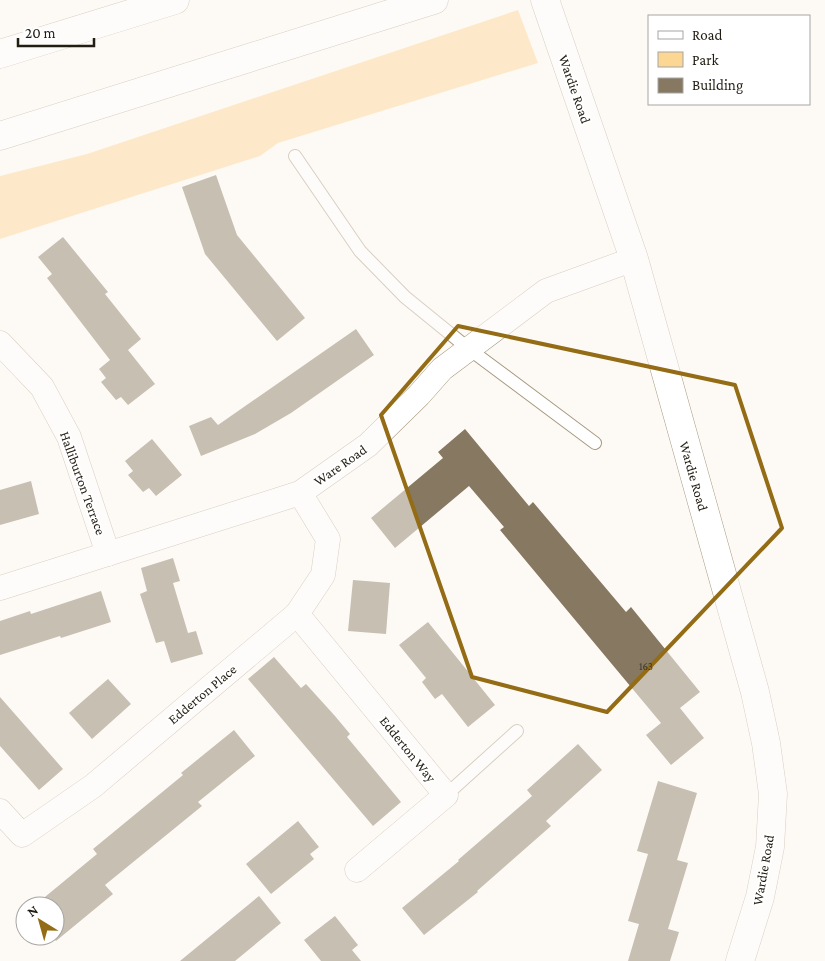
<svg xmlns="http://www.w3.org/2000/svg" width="825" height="961" viewBox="0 0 825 961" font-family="'Crimson Pro',serif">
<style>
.green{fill:#fcd693}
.building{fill:#867861}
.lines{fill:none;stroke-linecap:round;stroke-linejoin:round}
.service-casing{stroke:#a99b82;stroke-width:14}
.minor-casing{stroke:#a99b82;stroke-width:25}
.tertiary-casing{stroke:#a99b82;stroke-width:29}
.motorway-casing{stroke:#a99b82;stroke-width:29}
.service{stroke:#fff;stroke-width:12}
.minor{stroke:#fff;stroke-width:24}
.tertiary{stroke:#fff;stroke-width:28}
.motorway{stroke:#fff;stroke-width:28}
.marked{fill:none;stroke:#936c15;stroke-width:4;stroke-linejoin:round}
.labels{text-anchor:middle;stroke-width:4;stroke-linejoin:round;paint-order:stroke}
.number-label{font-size:11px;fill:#3b3426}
.street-label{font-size:14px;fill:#221d13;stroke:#fff}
</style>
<rect width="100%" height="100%" fill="#fdfaf5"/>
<polygon class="green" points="518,10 538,63 278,143 260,156 0,239 0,176 87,154"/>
<g class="building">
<polygon points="216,175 237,235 305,318 277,341 205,254 182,187"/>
<polygon points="63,237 108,292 105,294 141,339 128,350 155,384 128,405 121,397 116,400 101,382 106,378 99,369 110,360 47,278 52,274 38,257"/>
<polygon points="356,329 374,355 291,413 255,434 201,456 189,426 211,417 218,425"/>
<polygon points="465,429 529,506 533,502 626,612 631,607 700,692 680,708 704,738 671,765 646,735 661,723 500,530 504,527 469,486 395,548 371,518 443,458 438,452"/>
<polygon points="152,439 182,475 156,496 149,488 143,492 128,475 133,471 125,461"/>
<polygon points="31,481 39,514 0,525 0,490"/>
<polygon points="173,558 180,581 173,583 188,633 196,631 203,654 171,663 164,641 156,643 140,594 147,591 141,568"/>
<polygon points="353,580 390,583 386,634 348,631"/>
<polygon points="101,591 111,622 61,638 60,636 0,655 0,621 30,611 31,614"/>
<polygon points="428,622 495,705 468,727 442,694 435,699 422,682 426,678 399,645"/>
<polygon points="274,657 301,688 306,684 335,716 350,734 347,737 401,802 373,826 248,679"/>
<polygon points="108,679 131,704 92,739 69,713"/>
<polygon points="0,697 63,769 39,790 0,746"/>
<polygon points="234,730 255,756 198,802 202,806 105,885 113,894 56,941 52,936 55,936 55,906 34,906 97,854 93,849 183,775 181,773"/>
<polygon points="578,744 602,770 546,821 551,826 477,891 478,892 424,935 402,908 459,861 458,860 532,796 527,790"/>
<polygon points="658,781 697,793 677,860 688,863 668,929 679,932 670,961 628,961 639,924 628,921 648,854 637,851"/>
<polygon points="298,821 319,847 310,854 314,859 271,894 246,864"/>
<polygon points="259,896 281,923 235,961 180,961"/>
<polygon points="335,916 358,945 352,950 361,961 321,961 304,940"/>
</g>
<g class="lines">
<g class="service-casing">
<g id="service">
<polyline points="295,156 360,251 405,297 469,349 595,443"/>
<polyline points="446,795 517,731"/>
</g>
</g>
<g class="minor-casing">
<g id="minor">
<polyline points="0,343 42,387 69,437 108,554"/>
<polyline points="0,588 300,493 368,445 419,395 442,369 546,291 634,259"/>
<polyline points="297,614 446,795 357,870"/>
<polyline points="0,811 22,835 93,786 297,614 323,575 328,539 300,493"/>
</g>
</g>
<g class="tertiary-casing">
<polyline id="tertiary" points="545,0 634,259 755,692 766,743 773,794 770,847 760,897 740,961"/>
</g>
<g class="motorway-casing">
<g id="motorway">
<polyline points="0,54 175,0"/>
<polyline points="0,136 434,0"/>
</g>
</g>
<use href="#service" class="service"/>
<use href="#minor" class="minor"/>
<use href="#tertiary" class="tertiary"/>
<use href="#motorway" class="motorway"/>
</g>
<path d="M0 0H825V961H0ZM458 326 735 385 782 528 607 712 472 677 381 415Z" fill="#fdfaf5" fill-opacity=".55" fill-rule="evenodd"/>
<path class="marked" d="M458 326 735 385 782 528 607 712 472 677 381 415Z"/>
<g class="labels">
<g class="number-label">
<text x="646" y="670">163</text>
</g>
<g class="street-label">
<text transform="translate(575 89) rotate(71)" y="5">Wardie Road</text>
<text transform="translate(340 465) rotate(-35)" y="5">Ware Road</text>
<text transform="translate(694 476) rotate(74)" y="5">Wardie Road</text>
<text transform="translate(83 483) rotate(70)" y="5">Halliburton Terrace</text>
<text transform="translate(202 694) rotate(-40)" y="5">Edderton Place</text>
<text transform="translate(408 749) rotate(51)" y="5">Edderton Way</text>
<text transform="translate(763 870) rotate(-80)" y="5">Wardie Road</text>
</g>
</g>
<rect x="648" y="15" width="162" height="90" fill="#ffffff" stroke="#a7a5a1"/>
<rect x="658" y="31" width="25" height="8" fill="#ffffff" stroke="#a7a5a1"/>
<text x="692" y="40" font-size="15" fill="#221d13">Road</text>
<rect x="658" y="52" width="25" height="15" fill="#fcd693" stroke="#a7a5a1"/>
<text x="692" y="65" font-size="15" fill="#221d13">Park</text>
<rect x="658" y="78" width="25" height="15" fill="#867861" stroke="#a7a5a1"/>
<text x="692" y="90" font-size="15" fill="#221d13">Building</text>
<g transform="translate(40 921) rotate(323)"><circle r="24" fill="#ffffff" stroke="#a7a5a1"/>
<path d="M0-4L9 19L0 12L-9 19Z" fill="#936c15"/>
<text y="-8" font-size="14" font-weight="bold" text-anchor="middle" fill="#221d13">N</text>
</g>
<path d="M18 38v8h76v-8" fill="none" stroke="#221d13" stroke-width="2.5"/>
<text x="25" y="38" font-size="15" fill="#221d13" stroke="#ffffff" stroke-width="4" paint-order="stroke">20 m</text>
</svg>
